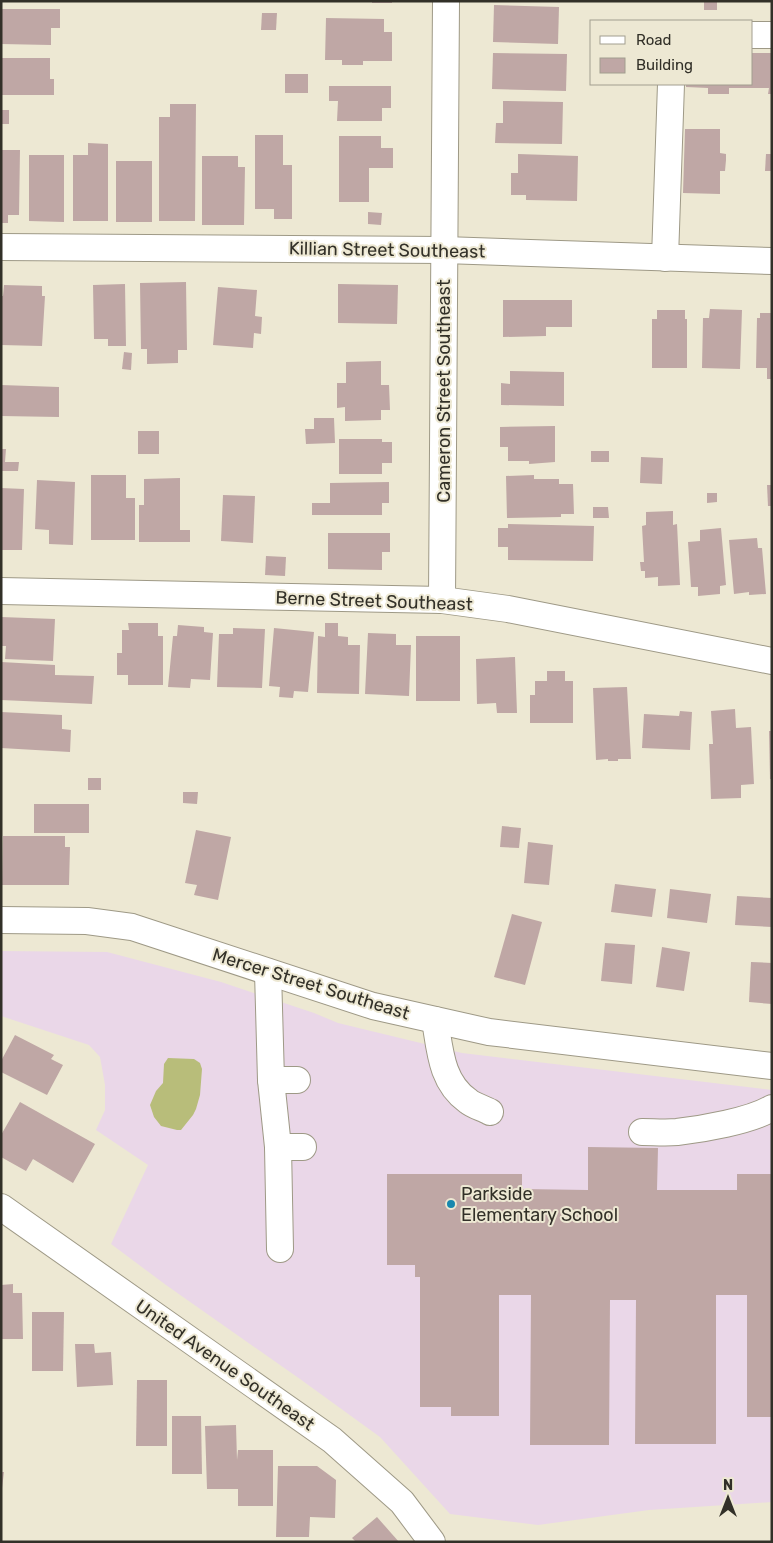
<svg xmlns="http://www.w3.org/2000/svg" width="773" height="1543" viewBox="0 0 773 1543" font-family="Rubik,sans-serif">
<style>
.education{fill:#ead7e8}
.green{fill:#b8bd7a}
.building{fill:#bfa7a5}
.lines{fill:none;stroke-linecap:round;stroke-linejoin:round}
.minor-casing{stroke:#9e9986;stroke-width:28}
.minor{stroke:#fff;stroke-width:26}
.poi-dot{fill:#1888ae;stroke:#ede8d3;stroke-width:2}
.labels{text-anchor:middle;stroke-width:4;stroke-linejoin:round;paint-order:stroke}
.street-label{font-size:18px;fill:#323028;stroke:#ede8d3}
.poi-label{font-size:18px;fill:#323028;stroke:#ede8d3;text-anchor:start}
</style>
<rect width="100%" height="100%" fill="#ede8d3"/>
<polygon class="education" points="1,951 107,952 221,982 314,1013 338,1023 462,1053 772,1090 772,1502 649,1510 538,1525 450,1514 380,1437 300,1379 166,1285 111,1244 148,1165 96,1130 105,1110 105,1085 100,1057 89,1045 1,1016"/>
<polygon class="green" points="168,1058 194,1059 200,1063 202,1069 200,1095 196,1109 193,1115 181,1130 177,1130 161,1126 154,1117 150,1105 156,1091 163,1083 164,1064"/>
<g class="building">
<rect x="372" y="1" width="20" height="2"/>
<rect x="704" y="1" width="13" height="9"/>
<polygon points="494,5 559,7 558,44 493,42"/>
<polygon points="1,9 60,9 60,28 51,28 51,45 1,44"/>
<polygon points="262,13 277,13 276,30 261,30"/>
<polygon points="326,18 384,19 384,32 392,32 392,61 363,61 363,65 342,65 342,60 325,60"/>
<polygon points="493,53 567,54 566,91 492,89"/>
<polygon points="752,53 772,53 772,94 768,94 769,88 729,88 729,94 708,94 708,88 686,87 686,84 752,84"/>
<polygon points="1,58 50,58 50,79 54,79 54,95 1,95"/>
<rect x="285" y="74" width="23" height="19"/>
<polygon points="329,86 391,86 391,108 382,108 382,121 337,121 338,101 329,101"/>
<polygon points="503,101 563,102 562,144 495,143 496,123 503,123"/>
<polygon points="170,104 196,104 195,221 159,221 159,117 170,117"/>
<rect x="1" y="110" width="8" height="14"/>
<polygon points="685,129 720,129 720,153 726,154 726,160 725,171 720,171 720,194 683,193"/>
<polygon points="255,135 283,135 283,165 292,165 292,219 274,219 274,209 255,209"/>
<polygon points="339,136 381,136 381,148 393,148 393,168 369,168 369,202 339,202"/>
<polygon points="88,143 108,144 108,221 73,221 73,155 88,155"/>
<polygon points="1,150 20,150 19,215 8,215 8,223 1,223"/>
<polygon points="518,154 578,156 577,201 526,200 526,195 511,195 511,173 518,173"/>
<polygon points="766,154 772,154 772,171 765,171"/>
<polygon points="29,155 64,155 64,222 29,221"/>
<polygon points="202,156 238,156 238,167 245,167 244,225 202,225"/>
<rect x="116" y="161" width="36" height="61"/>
<polygon points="368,212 382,213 381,225 368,224"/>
<polygon points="186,282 187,350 178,350 178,363 147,364 147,349 141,349 140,283"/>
<polygon points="125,284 126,346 108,346 108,339 94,339 93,285"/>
<polygon points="338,284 398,285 397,324 338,323"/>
<polygon points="4,285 42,286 42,296 45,296 42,346 1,345 2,296 3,296"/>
<polygon points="218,287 257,290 255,316 262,317 261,334 254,333 253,348 213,345"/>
<polygon points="503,300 572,300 572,327 546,327 546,336 503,337"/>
<polygon points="710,309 742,310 740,369 702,368 703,318 709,318"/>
<polygon points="657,310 685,310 685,319 687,319 687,368 652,368 652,319 657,319"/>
<polygon points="760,313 772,313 772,379 767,379 767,368 756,368 757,318 760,318"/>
<polygon points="124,352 132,353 131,370 122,369"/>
<polygon points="381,361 381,385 389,385 390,410 381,410 381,420 345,421 345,407 337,408 337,383 346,383 346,362"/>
<polygon points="510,371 564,372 564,406 501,405 501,383 510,384"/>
<polygon points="1,385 59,387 59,417 1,416"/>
<polygon points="314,418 334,418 335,443 306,444 305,429 314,429"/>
<polygon points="555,426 555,462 529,464 529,461 508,461 508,447 500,447 500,427"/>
<rect x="138" y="431" width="21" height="23"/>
<polygon points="339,439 382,439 382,442 392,442 392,463 382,463 382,474 339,474"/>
<polygon points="1,449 6,449 5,462 19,462 18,471 1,471"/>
<rect x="591" y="451" width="18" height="11"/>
<polygon points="641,457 663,458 662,484 640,483"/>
<polygon points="91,475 126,475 126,498 135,498 135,540 91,540"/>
<polygon points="534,475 534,479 559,479 559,484 573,484 574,514 561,514 561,517 507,518 506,476"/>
<polygon points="180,478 180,530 190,530 190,542 139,542 139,505 144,505 144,479"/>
<polygon points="37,480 75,482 73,545 49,544 49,530 35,529"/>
<polygon points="389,482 389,503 382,503 382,515 312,515 312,503 330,503 330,483"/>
<polygon points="767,485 772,485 772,506 768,506"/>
<polygon points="1,488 24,489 22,550 1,550"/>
<polygon points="707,493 717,493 717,502 707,503"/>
<polygon points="223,495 255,496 253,543 221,541"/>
<polygon points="593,507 608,507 609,518 593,518"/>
<polygon points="673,511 673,525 677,524 680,585 658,586 658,577 645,578 645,571 641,571 640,562 644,562 642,526 646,525 646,512"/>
<polygon points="508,524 594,526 593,561 508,560 508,547 498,547 498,528 508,528"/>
<polygon points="721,528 726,585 720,586 720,594 698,596 698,587 691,587 688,542 700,541 700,530"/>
<polygon points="328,533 390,533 390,552 382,552 382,570 328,569"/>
<polygon points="757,538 758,548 762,548 766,594 749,595 749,592 734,594 729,540"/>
<polygon points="266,556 286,557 285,576 265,575"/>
<polygon points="1,617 55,619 53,661 5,659 6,646 1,646"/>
<polygon points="128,623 158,623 158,636 163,636 163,685 128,685 128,675 117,675 117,653 122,653 122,630 129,630"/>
<polygon points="325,623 338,623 338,636 348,637 348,645 360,645 359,694 317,693 318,636 325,637"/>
<polygon points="178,625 204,627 204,632 213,633 210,680 191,679 190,688 168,687 173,636 177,636"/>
<polygon points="233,628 265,629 262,688 217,687 219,634 233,634"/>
<polygon points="274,628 314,632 308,692 294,691 293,698 279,697 280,687 269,686"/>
<polygon points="368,633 396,634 396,645 411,645 409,696 365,694"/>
<rect x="416" y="636" width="44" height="65"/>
<polygon points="515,657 517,713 497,713 496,703 477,704 476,659"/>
<polygon points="1,662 55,665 55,675 94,676 92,704 1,700"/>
<polygon points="547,671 565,671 565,681 573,681 573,723 530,723 530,695 535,695 535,681 547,681"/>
<polygon points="627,687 631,759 618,759 618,761 608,761 608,759 596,760 593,688"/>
<polygon points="735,709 736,728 751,727 754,784 741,785 741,798 711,799 709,744 713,744 711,711"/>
<polygon points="680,711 692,712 690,750 642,748 644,714 679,716"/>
<polygon points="1,712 62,715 62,729 71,730 70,752 1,748"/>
<polygon points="769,731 772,731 772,779 770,779"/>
<rect x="88" y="778" width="13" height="12"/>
<polygon points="183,792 198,792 197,804 183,803"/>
<rect x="34" y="804" width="55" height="29"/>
<polygon points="502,826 521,828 519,848 500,847"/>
<polygon points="196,830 231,837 218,900 194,895 197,885 185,883"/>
<polygon points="3,836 65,836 65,847 70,847 69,885 2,885"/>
<polygon points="528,842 553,845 549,885 524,883"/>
<polygon points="615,884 656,889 652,917 611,912"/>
<polygon points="670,889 711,894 707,923 667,918"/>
<polygon points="737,896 772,898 772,927 735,925"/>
<polygon points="512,914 542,922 525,985 494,977"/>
<polygon points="605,943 635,945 632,984 601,981"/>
<polygon points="662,947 690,952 684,991 656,987"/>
<polygon points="751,962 772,963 772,1004 749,1002"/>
<polygon points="15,1035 54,1055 51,1059 63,1065 47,1095 1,1072 1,1061"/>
<polygon points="20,1102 95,1144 73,1183 33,1159 26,1171 1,1157 1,1135"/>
<polygon points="588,1147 658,1148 657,1190 737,1190 737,1174 772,1174 772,1417 747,1417 747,1295 716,1295 716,1444 635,1444 636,1300 610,1300 609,1445 530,1445 531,1295 499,1295 499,1416 451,1416 451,1407 420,1407 420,1277 415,1277 415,1265 387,1265 387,1174 522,1174 522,1189 588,1190"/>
<polygon points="13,1284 13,1293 22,1293 23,1339 1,1339 1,1285"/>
<polygon points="32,1312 64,1312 63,1371 32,1371"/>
<polygon points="75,1344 94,1344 95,1353 111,1352 113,1385 77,1387"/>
<polygon points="137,1380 167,1380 167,1446 136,1446"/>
<polygon points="172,1416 201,1416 202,1474 172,1474"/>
<polygon points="236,1425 237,1460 238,1450 273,1450 273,1506 238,1506 238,1489 207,1489 205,1426"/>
<polygon points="278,1466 317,1466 336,1480 335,1518 310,1517 309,1537 276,1537"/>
<polygon points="1,1472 4,1472 2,1488 1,1488"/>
<polygon points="377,1517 399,1542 356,1542 352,1538"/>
</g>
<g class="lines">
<g class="minor-casing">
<g id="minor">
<polyline points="752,35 772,35"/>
<polyline points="1,247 444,250 772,261"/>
<polyline points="665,258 671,84"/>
<polyline points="1,591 442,600 508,609 772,661"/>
<polyline points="442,600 446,1"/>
<polyline points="1,920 87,921 132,927 373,1006 489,1032 772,1066"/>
<polyline points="268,972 271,1080 297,1080"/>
<path d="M435 1020C440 1050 441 1082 468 1101 474 1106 483 1108 490 1112"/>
<polyline points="271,1080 278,1147 303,1147"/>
<path d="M642 1132C653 1132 666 1133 677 1132 703 1129 750 1121 772 1108"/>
<polyline points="278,1147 280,1249"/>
<polyline points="1,1207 332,1440 402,1502 432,1542"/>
</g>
</g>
<use href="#minor" class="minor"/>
</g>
<circle class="poi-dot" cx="451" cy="1204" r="5"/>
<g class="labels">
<g class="street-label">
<text transform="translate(387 250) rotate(1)" y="6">Killian Street Southeast</text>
<text transform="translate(444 391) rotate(-90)" y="6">Cameron Street Southeast</text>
<text transform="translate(374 601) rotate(2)" y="6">Berne Street Southeast</text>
<text transform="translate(311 984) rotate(17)" y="6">Mercer Street Southeast</text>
<text transform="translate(225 1365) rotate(35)" y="6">United Avenue Southeast</text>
</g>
<g class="poi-label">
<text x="461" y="1200">Parkside<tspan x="461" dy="21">Elementary School</tspan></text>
</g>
</g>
<rect width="773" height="1543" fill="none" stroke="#323028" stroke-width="5"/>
<rect x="590" y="20" width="162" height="65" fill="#ede8d3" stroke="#a29e8f"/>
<rect x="600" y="36" width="25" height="8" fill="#ffffff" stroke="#a29e8f"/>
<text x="636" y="45" font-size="15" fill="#323028">Road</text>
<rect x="600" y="58" width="25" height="15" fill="#bfa7a5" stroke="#a29e8f"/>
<text x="636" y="70" font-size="15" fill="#323028">Building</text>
<g transform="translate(728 1498)" stroke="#ede8d3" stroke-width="4" paint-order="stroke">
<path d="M0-4L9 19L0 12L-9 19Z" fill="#323028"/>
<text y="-8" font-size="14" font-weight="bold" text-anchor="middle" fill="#323028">N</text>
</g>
</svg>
